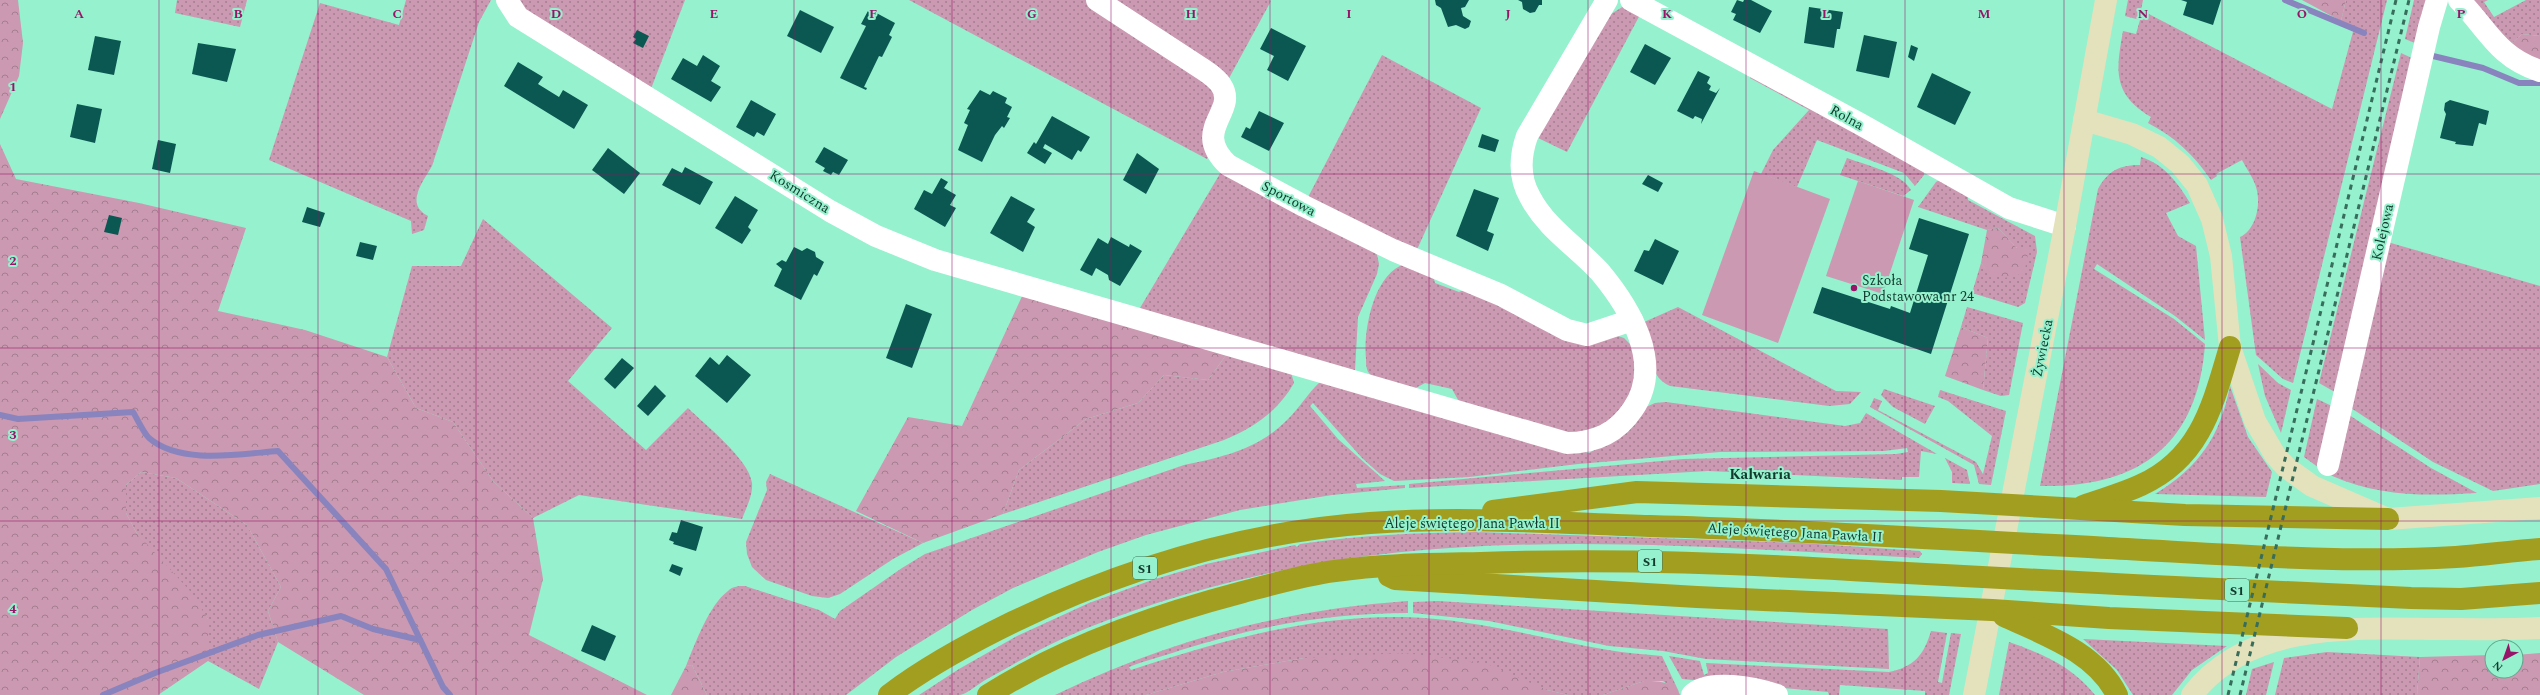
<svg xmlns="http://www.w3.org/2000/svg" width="2540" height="695" viewBox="0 0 2540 695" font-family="Spectral,serif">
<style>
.grass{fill:url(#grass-dots)}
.forest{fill:url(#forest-crowns)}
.pitch{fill:#cb99b1}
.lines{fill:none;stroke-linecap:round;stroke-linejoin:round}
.stream{stroke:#8984be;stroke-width:6}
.building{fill:#0b5752}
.minor{stroke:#fff;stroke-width:22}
.secondary{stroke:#e3e2bc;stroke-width:22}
.motorway{stroke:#a29e20;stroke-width:22}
.rail{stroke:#376d5a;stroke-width:3;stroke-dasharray:5 5;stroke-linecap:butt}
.grid{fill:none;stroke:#981469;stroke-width:1;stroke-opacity:0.55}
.poi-dot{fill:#981469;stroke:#95f1ce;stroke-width:1.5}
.labels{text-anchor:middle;stroke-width:4;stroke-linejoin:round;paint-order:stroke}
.shield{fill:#95f1ce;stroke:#39705d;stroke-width:1}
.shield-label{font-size:13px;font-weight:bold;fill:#12392c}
.street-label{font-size:14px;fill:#12392c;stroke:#95f1ce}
.poi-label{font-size:14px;fill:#12392c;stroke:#95f1ce;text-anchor:start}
.neighbourhood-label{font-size:15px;font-weight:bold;fill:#12392c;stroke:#95f1ce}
.grid-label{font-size:13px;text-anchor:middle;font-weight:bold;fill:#981469;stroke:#95f1ce;stroke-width:4;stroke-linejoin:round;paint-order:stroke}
</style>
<defs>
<pattern id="grass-dots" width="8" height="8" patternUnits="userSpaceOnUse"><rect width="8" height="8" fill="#cb99b1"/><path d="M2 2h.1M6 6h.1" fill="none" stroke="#a37e90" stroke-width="1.8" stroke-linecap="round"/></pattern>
<pattern id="forest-crowns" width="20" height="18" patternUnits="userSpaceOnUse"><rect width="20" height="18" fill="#cb99b1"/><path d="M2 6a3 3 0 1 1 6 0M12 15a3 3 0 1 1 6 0" fill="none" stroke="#a37e90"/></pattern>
</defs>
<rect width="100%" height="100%" fill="#95f1ce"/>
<g class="grass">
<polygon points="177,0 247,0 240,27 175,13"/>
<path d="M406 0H491L479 22 432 166C422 183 405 204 428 216L424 230 412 234 411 221 269 160 320 3 399 25Z"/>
<polygon points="516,0 685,0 649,94 527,18"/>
<polygon points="909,0 1089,0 1216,88 1210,154 1207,159"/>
<polygon points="1106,0 1269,0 1271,1 1228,80"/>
<path d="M2128 0H2143L2141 10 2332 109 2354 28 2341 21 2346 0H2387L2293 383 2283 379 2256 355 2240 237C2257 229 2262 201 2255 184 2252 176 2246 168 2242 160L2216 174 2217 176 2211 180C2194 155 2175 137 2148 123L2151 117C2112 94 2116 70 2123 31L2136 34 2140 20 2125 16Z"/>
<polygon points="2414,0 2432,0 2420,45 2405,39"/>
<polygon points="2472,0 2488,0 2484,2 2494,17 2526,0 2540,0 2540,36 2522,34 2508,47"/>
<polygon points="1624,6 1642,11 1567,152 1536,137 1611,14"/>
<polygon points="2401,53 2416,60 2340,395 2319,383"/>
<polygon points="1382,55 1481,108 1415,254 1305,203"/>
<polygon points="1755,73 1924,168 1924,175 1915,186 1904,173 1817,140 1797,187 1761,174 1773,150 1809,110 1750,78"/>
<path d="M2141 157C2164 164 2178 183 2190 203L2166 213 2178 236 2196 246 2205 340 2175 316 2097 264 2094 269 2174 319 2205 344C2198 445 2139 488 2040 486L2098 189C2108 171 2119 165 2140 165Z"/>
<path d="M1847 158C1865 165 1902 173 1911 190L1903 196 1840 175Z"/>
<polygon points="1224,167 1372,246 1377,255 1379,264 1377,274 1358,317 1355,370 1349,373 1137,313"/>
<polygon points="1943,178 1968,193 1968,200 2035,236 2037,252 2025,303 2018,307 1972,293 1981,263 1990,274 2018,249 1998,228 1987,230 1918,207 1936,182"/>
<path d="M483 219 612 328 568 381 646 450 688 408C705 425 749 459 752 483 753 496 746 508 742 519L579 495 533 518 493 481 453 422 416 408 387 357 412 266H461Z"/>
<polygon points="2384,241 2540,286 2540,484 2493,491 2433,462 2348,406"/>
<path d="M1405 264 1433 275 1435 283 1459 292 1469 288 1624 338 1635 349 1634 389 1610 423 1573 434 1461 405 1452 389 1425 383 1410 391C1397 387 1377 384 1369 373 1366 369 1366 363 1366 359 1363 330 1374 273 1405 264Z"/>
<path d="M1678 307 1836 391 1861 392 1850 404 1829 406 1670 386C1648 377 1647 344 1642 323Z"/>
<polygon points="1967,307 2023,323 2009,395 2001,396 1983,390 1988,338 1961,327"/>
<path d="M1229 351 1290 369 1294 383C1278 411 1254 428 1224 440L1003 514 1019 470 1086 419 1138 403 1164 375 1208 380Z"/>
<polygon points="2258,364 2278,383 2291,390 2281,433 2265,396"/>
<path d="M1320 382 1589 453 1601 446 1646 407 1655 403 1666 402 1845 426 1860 423 1866 413 1937 454 1921 451 1919 477H1902V480L1708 471 1409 488V484L1683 459 1896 454 1908 452 1907 448 1884 451 1720 452 1578 464 1469 477 1394 481 1380 474 1362 458 1313 403 1310 406 1338 439 1385 481 1356 484 1357 488 1405 485V488L1332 495 1240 510 1146 535 1098 552 1013 588 972 610 896 657 846 695H707L692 665 686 666C695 644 709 605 728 591 733 586 739 586 745 586L819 610 835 619 840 611 902 568 925 554 1184 465C1223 457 1259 449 1288 419 1300 407 1308 393 1320 382Z"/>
<path d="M2230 386 2248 437 2272 472 2266 497 2155 494C2199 467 2220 437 2230 386Z"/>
<polygon points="1884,389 1935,406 1925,424 1893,407 1881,395"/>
<polygon points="1940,390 2006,411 1991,485 1979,484 1974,465 1870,407 1874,398 1882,401 1878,410 1976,462 1983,474 1992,436 1948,401 1938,397"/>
<polygon points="2317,399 2336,408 2322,470 2304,457"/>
<path d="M2346 413 2431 468 2477 493C2426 496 2378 497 2330 475Z"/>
<polygon points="1945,458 1967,470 1970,484 1952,483 1952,472"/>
<polygon points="141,472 176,478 247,525 281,587 268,611 278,642 259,689 208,661 208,619 136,532 126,513 126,485"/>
<polygon points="770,474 923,543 893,559 840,594 828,598 812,596 766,580 752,567 747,554 746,542 767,490 766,482"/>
<path d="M1476 532 1802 543 1920 551 1922 554 1919 558C1703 547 1473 526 1261 575 1194 590 1127 610 1064 638 1038 650 1012 665 987 679 979 683 969 693 960 695 948 695 932 695 919 695L959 669 1017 636 1089 603 1152 580 1206 564 1295 545 1297 547 1300 544C1360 535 1416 533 1476 532Z"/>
<path d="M1408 601V613C1330 613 1256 626 1181 650 1164 656 1146 660 1129 667L1131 670C1221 641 1309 615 1405 617 1474 619 1540 638 1608 650 1625 653 1644 654 1662 656L1679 692 1663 681H1644L1603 695H1568L1547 690 1304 658 1223 672 1146 695H1055C1169 640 1282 610 1408 601Z"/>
<polygon points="1438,601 1888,629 1889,669 1706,659 1663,651 1609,646 1489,621 1413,613 1413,602"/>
<path d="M1931 631 1947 633 1938 682 1942 683 1951 633 1961 634 1949 695H1925V691L1840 685 1839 695H1829L1828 692 1682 679 1669 656 1700 661 1704 675 1708 673 1706 663 1889 672C1914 667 1924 655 1931 631Z"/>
<polygon points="2083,639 2227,646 2192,670 2172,695 2133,695 2117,670"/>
<path d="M2009 642C2043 654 2072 666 2095 695H1999Z"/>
<polygon points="2327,652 2420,657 2417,695 2275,695 2284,658"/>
<polygon points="2274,662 2266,695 2246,695 2252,669"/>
</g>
<g class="forest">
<polygon points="0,0 18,0 23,43 19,76 0,119"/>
<polygon points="2302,0 2346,0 2341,21"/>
<polygon points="2522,34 2540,36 2540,64 2508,47"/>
<polygon points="0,144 16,179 139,203 246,228 218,311 305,330 387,357 416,408 453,422 493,481 533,518 543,579 529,635 647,695 364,695 278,642 268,611 281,587 247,525 176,478 141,472 126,485 126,513 136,532 190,591 208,619 208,661 158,695 0,695"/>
<polygon points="1998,228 2018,249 2029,249 2025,269 2017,276 2003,278 1989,274 1981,263 1987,230"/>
<polygon points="1024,292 1229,351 1208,380 1164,375 1138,403 1086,419 1019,470 1003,514 923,543 856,511 908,417 962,426"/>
<polygon points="1961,327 1988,338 1983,390 1945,376"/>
<polygon points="1405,653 1485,663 1547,690 1568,695 1146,695 1223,672 1304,658"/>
<polygon points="2540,653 2540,695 2417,695 2420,657 2492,655 2492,671 2516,671 2516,655"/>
<polygon points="692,665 707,695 671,695 686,666"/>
<path d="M1644 681C1656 681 1675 681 1680 695H1603Z"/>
</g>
<g class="pitch">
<polygon points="1754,171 1830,199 1778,343 1702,315"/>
<polygon points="1858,181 1914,200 1883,294 1826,276"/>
</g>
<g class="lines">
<g class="stream">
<polyline points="2285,0 2364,33"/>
<polyline points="2433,56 2483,68 2519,83 2540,83"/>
<path d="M0 415 18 419 133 412C138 420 143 432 149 438 180 465 240 454 278 451L386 569 443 687 450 695"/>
<polyline points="103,695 155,673 258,635 341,616 373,629 420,640"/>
</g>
</g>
<g class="building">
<polygon points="1435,0 1469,0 1465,7 1461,8 1463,16 1471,21 1469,27 1465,29 1456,25 1448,27 1441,8 1436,5"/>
<polygon points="1518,0 1542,0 1542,5 1539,5 1535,12 1530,13 1523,9 1522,2"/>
<polygon points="1737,0 1743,2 1744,0 1751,0 1772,11 1760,33 1733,20 1736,14 1731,12"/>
<polygon points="2181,0 2221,0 2213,25 2183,15 2187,2"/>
<polygon points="1809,7 1843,12 1840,29 1837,29 1834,48 1804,43"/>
<polygon points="869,9 895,23 889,35 892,37 882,57 879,56 864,87 867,88 866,90 840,78 866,26 861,24"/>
<polygon points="800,10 834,27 821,53 787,36"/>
<polygon points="1271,28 1306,46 1288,81 1267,70 1274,56 1260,49"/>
<polygon points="637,30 649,36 643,48 633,43 636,39 633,37"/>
<polygon points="1864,35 1897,42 1889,78 1856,71"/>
<polygon points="95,36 121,41 114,75 88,70"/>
<polygon points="198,43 236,49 227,82 192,74"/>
<polygon points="1645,44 1671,58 1655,85 1630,72"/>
<polygon points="1911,45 1918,48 1914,61 1908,57"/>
<polygon points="703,55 720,66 711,81 721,87 711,102 671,79 683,58 697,66"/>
<polygon points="518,62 543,77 538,84 559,97 563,90 588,105 574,129 504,86"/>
<polygon points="1698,71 1710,77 1707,83 1711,86 1709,90 1716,93 1720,88 1701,124 1702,119 1695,116 1693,119 1677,111"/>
<polygon points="1932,73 1971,92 1955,125 1917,107"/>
<polygon points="980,90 990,95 993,91 1007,98 1005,103 1012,107 1007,117 1010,118 1004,128 1002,126 995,135 982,162 958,150 968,125 964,123 970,110 967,109"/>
<polygon points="751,100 776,114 764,136 757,132 754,137 736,127"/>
<polygon points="2450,100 2489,111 2486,125 2479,123 2473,146 2455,144 2456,142 2440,138 2446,114 2444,110 2445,103"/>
<polygon points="77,104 102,109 95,143 70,137"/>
<polygon points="1259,111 1284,123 1269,151 1241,137 1246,127 1250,129"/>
<polygon points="1052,116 1090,137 1081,152 1078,150 1072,160 1045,144 1043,148 1052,153 1045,164 1027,153 1034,142 1036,144"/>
<polygon points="1482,134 1499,140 1495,152 1478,147"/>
<polygon points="158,140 176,144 170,173 152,169"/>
<polygon points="824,147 848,160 839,175 833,172 831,175 823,171 825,168 815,162"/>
<polygon points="608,148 640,173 624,194 592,170"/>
<polygon points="1137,153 1159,169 1146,194 1123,180"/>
<polygon points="685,167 713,182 700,205 662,185 672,168 682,173"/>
<polygon points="1648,175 1663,183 1658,192 1642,184"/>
<polygon points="941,178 948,182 944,188 956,195 950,205 956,208 945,227 914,209 924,190 932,194"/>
<polygon points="1474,189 1499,198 1487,231 1494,234 1488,251 1456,236"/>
<polygon points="735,196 758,210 748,227 751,230 742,244 715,228"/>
<polygon points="1011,196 1035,209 1027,222 1035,227 1023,252 990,233"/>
<polygon points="307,207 325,213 320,227 302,222"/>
<polygon points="109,215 122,218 118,235 104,232"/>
<polygon points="1919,218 1969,234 1931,354 1813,313 1822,287 1890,309 1891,306 1910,313 1928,255 1909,249"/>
<polygon points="1111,237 1129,247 1130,244 1142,251 1120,286 1109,280 1108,275 1096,268 1092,276 1080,270 1098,238 1108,244"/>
<polygon points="1655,239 1679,251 1663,285 1634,271 1644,250 1649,251"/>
<polygon points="360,242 377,246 373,260 356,256"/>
<polygon points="794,247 802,251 807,248 815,252 816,257 824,262 817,276 814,274 801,300 774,286 782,269 776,264 782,260 786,262"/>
<polygon points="906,304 932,314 912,368 886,358"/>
<polygon points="727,355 751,375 727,403 695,376 710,357 719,365"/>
<polygon points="622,358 634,368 615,389 604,379"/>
<polygon points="655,385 666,396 648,416 637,406"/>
<polygon points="681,520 703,527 696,551 673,544 674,542 669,540 672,532 677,533"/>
<polygon points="672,564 683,568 680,576 669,571"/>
<polygon points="592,625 616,636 605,661 581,651"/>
</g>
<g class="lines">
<g class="minor">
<path d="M507 0 518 17 830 211 876 236 935 260 1567 443C1596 443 1617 433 1633 409 1664 364 1630 308 1600 272 1577 247 1546 228 1530 197 1519 178 1520 156 1527 136L1607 0"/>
<path d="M1097 0 1204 70C1210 74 1217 79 1221 85 1239 112 1190 129 1228 165L1304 206 1393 250 1501 295 1567 330 1587 335 1632 320"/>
<polyline points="1631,0 1862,125 2009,208 2065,226"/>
<path d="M2459 0C2488 29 2497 57 2540 71"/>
<polyline points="2328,465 2429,27 2437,0"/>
<path d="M1692 695C1708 678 1756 688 1777 695"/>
</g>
<g class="secondary">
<polyline points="2084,120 2132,134 2159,147 2180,164 2197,185 2212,219 2221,256 2230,347 2255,421 2275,455 2287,468 2312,486 2388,519 2540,508"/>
<polyline points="1974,695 2065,226 2106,0"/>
<path d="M2192 695C2247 623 2349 628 2431 629 2467 629 2504 630 2540 628"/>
</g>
<g class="motorway">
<path d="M2083 506C2102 499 2122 494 2141 485 2201 458 2213 404 2230 347"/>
<polyline points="1493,511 1637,492 1941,501 2185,515 2388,519"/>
<polyline points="1389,576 1395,579 1697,597 1992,610 2109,618 2347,628"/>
<path d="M2004 616C2045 635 2096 652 2117 695"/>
<path d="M889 695C927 666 970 643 1013 622 1125 568 1246 532 1370 523 1463 516 1557 523 1650 526 1803 530 1955 540 2108 548 2223 554 2340 564 2456 557 2484 555 2512 551 2540 549"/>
<path d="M988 695C1065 646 1155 615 1243 592 1273 584 1304 575 1335 571 1383 564 1432 564 1481 563 1617 558 1752 564 1888 572 2062 581 2237 591 2411 598L2461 599 2540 593"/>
</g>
<g class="rail">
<polyline points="2228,695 2396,0"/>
<polyline points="2240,695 2409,0"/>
</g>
</g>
<path class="grid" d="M159 0V695M318 0V695M476 0V695M635 0V695M794 0V695M952 0V695M1111 0V695M1270 0V695M1429 0V695M1588 0V695M1746 0V695M1905 0V695M2064 0V695M2222 0V695M2381 0V695M0 174H2540M0 348H2540M0 521H2540"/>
<circle class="poi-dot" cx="1854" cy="288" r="4"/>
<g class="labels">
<g class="shield">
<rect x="1638" y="550" width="24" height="22" rx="3"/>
<rect x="1133" y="557" width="24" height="22" rx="3"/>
<rect x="2225" y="579" width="24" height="22" rx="3"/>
</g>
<g class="shield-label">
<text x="1650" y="566">S1</text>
<text x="1145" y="573">S1</text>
<text x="2237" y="595">S1</text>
</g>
<g class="street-label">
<text transform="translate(1847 117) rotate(29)" y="5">Rolna</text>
<text transform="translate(800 191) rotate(32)" y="5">Kosmiczna</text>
<text transform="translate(1289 198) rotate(28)" y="5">Sportowa</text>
<text transform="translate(2382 232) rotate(-77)" y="5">Kolejowa</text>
<text transform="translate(2042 348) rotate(-79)" y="5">Żywiecka</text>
<text x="1472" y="528">Aleje świętego Jana Pawła II</text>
<text transform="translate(1795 532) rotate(3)" y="5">Aleje świętego Jana Pawła II</text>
</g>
<g class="poi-label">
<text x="1862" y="285">Szkoła<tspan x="1862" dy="16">Podstawowa nr 24</tspan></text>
</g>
<g class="neighbourhood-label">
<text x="1760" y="479">Kalwaria</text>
</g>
</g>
<g class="grid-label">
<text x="79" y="18">A</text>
<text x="238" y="18">B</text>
<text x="397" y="18">C</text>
<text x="556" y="18">D</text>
<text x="714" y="18">E</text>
<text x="873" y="18">F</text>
<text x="1032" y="18">G</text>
<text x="1191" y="18">H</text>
<text x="1349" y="18">I</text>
<text x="1508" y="18">J</text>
<text x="1667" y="18">K</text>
<text x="1826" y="18">L</text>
<text x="1984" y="18">M</text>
<text x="2143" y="18">N</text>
<text x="2302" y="18">O</text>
<text x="2461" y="18">P</text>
<text x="13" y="91">1</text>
<text x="13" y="265">2</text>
<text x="13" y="439">3</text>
<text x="13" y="613">4</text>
</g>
<g transform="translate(2504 659) rotate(221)"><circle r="19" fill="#95f1ce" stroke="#61a78d"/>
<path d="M0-3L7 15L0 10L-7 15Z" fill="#981469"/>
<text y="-6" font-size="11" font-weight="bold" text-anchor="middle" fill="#12392c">N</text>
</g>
</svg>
